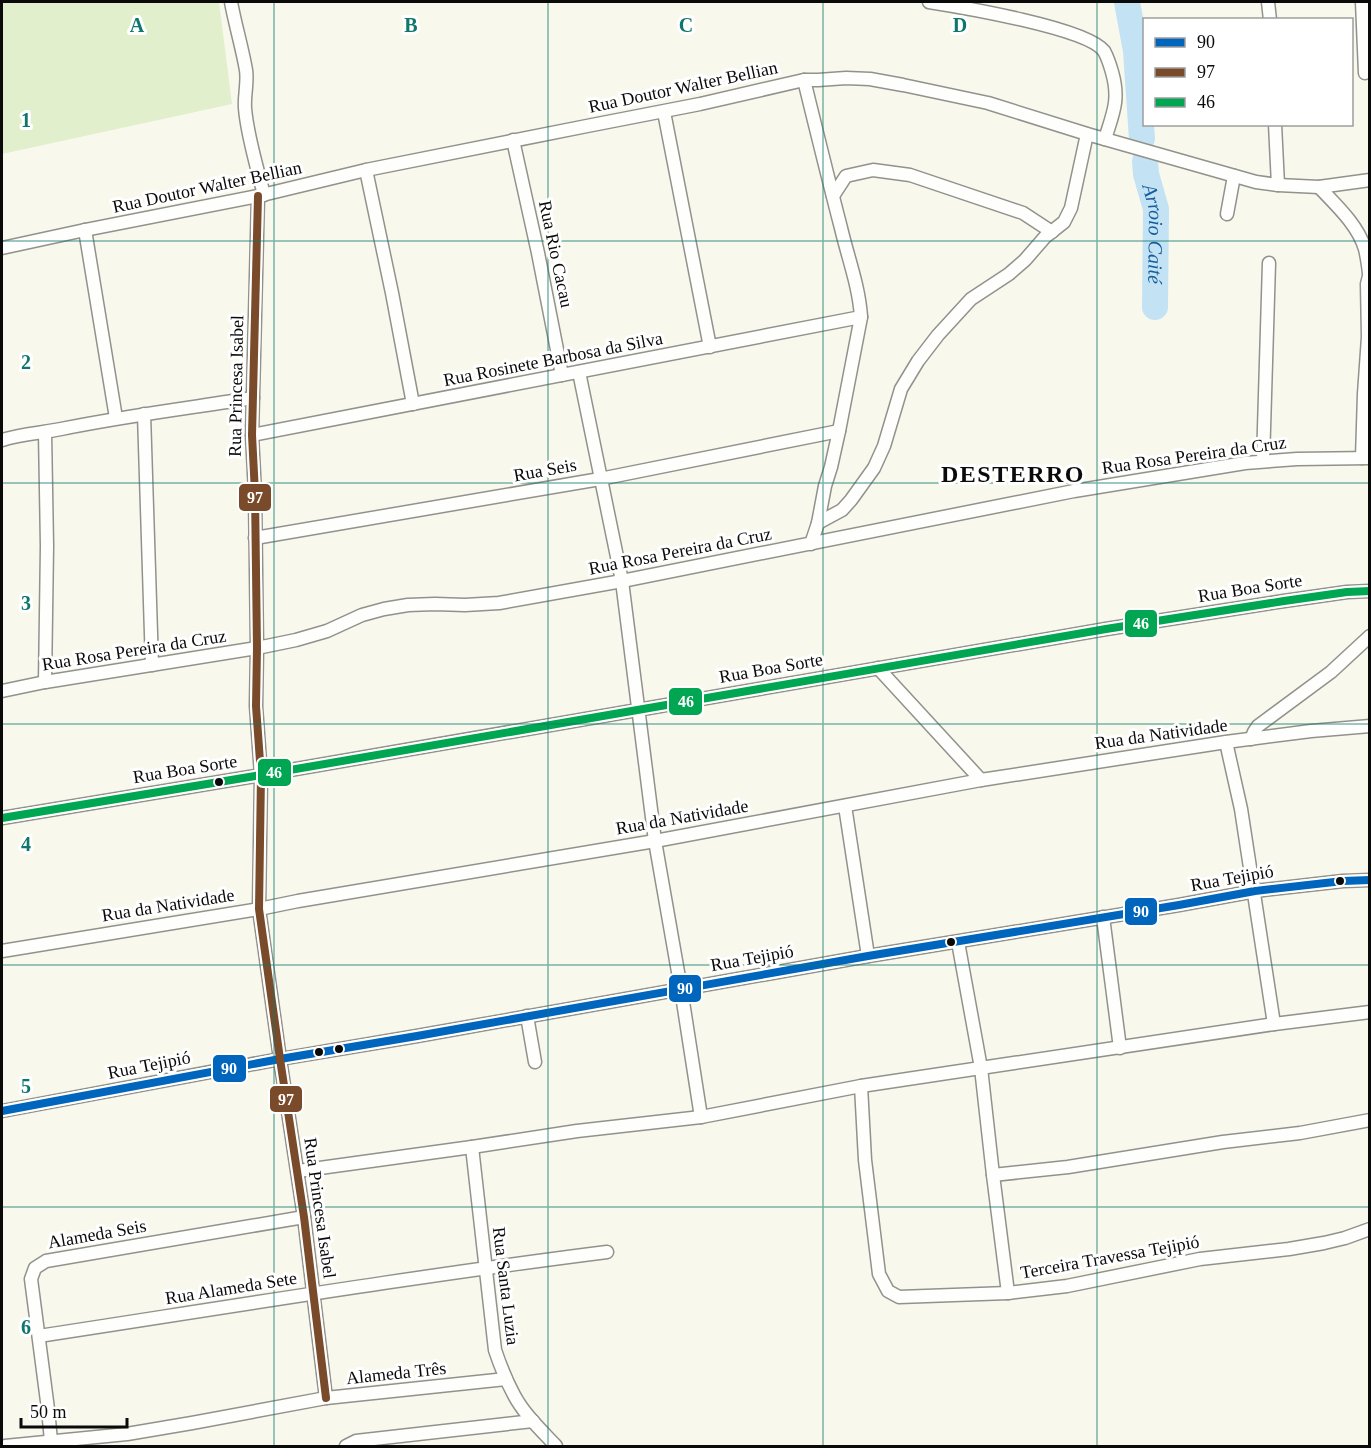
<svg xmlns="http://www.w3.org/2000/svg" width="1371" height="1448" viewBox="0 0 1371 1448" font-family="'Times New Roman',serif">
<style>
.green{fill:#e1efcd}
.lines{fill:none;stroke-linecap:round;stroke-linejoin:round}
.river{stroke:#c3e2f3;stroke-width:26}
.minor-casing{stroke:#92918c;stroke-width:15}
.minor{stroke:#fefefc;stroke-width:12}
.bus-1-casing{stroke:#fff;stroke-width:12}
.bus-2-casing{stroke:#fff;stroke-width:12}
.bus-3-casing{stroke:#fff;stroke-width:12}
.bus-1{stroke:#0065bd;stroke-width:8}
.bus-2{stroke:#7a4b2a;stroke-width:8}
.bus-3{stroke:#00a651;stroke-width:8}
.grid{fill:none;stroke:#0f766e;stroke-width:1.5;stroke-opacity:0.55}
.bus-dot{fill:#0a0a0a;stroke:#fff;stroke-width:2}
.labels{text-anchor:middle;stroke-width:6;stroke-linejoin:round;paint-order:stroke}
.street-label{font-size:18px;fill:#0a0a0a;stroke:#fff}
.water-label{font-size:20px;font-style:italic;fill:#145d9b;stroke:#fff}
.district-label{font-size:24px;font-weight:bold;letter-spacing:1.5px;fill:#0a0a0a;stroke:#fff}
.grid-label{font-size:20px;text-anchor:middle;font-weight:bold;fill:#0f766e;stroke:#fff;stroke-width:6;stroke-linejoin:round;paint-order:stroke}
.line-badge{stroke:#fff;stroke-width:2}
.badge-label{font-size:16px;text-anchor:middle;font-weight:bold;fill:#fff}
</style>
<rect width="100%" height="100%" fill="#f9f8ed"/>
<polygon class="green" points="2,2 219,2 232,104 2,154"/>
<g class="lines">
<g class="river">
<polyline points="1127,2 1136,51 1142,139"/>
<path id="s1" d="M1145 161 1146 174 1156 209 1155 307"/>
</g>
<g class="minor-casing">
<g id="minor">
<path d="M231 2C235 24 242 47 246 70 248 83 244 95 245 108 247 135 257 167 264 195"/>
<path d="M929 2C961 7 1087 28 1104 51 1108 58 1110 65 1112 72 1120 100 1113 113 1105 139"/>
<polyline points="1268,2 1270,20"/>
<polyline points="1362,2 1365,73"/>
<path d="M804 80C816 129 828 178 841 228 848 258 859 286 861 317L839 431 831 467 825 486 818 523 811 544"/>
<polyline points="664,112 710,347"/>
<polyline points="1275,124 1278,185"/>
<polyline points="513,140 538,253 562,375"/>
<polyline points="366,170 392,293 413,404"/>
<path d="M1319 187C1336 205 1358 225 1365 249 1367 257 1368 265 1369 273"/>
<polyline points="258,196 252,435 255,493 257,648 256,706 261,775 259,909 280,1059 304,1217 326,1398"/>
<polyline points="833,196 846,176 873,170 910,175 1023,213 1052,232"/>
<polyline points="1227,214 1234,176"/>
<polyline points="85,230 116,418"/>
<polyline points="2,248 85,230 258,196 366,170 587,126 700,104 804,80 818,80 846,78 870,79 903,85 988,103 1087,134 1256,182 1278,185 1319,187 1370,180"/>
<polyline points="579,372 622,581 655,841 681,989 701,1117"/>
<polyline points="144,414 152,665"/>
<polyline points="252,435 861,317"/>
<path d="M2 440C21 434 41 433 61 429 124 416 189 408 253 398"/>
<polyline points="1362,458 1364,394 1368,337 1367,284 1370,272"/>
<polyline points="1263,461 1269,263"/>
<polyline points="818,523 842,510 851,500 874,468 884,446 901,389 918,361 938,335 971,299 1009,274 1025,260 1045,237 1064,222 1071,208 1087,134"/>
<polyline points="255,538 600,479 839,431"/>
<polyline points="878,668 981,780"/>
<polyline points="45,682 47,546 45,432"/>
<polyline points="2,691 45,682 257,648 296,640 327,631 362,615 384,609 408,605 435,604 465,605 499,603 622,581 1074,491 1245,463 1297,459 1370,458"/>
<polyline points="1251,739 1254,732 1258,726 1331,672 1370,636"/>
<polyline points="1226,742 1241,809 1274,1024"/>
<polyline points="845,806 868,956"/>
<polyline points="2,818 261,775 1106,629 1284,601 1347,592 1370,591"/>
<polyline points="1103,917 1120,1048"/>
<polyline points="958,942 981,1068 993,1175 1008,1293"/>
<polyline points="2,951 259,909 298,901 655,841 981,780 1226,742 1311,731 1370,726"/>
<polyline points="527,1016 535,1062"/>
<polyline points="861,1086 865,1160 879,1274 888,1291 899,1297 1008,1293 1067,1286 1200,1259 1289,1249 1324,1243 1345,1238 1370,1229"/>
<polyline points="2,1111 280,1059 417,1036 868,956 1179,905 1255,891 1343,881 1370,880"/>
<path d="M472 1147 495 1350C500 1365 506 1380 514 1395 524 1414 541 1430 556 1446"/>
<polyline points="298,1171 472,1147 577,1131 701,1117 861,1086 1274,1024 1370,1012"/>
<polyline points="993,1175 1068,1167 1223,1142 1300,1133 1370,1120"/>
<path d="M39 1336C228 1307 417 1276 607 1252"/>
<polyline points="51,1441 48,1409 31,1279 35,1268 46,1261 304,1217"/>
<polyline points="5,1446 127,1434 192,1423 326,1398 506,1379"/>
<polyline points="346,1446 356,1441 533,1421"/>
</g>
</g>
<use href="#minor" class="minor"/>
<g class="bus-1-casing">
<polyline id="bus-1" points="2,1111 280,1059 417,1036 868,956 1179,905 1255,891 1343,881 1370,880"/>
</g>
<g class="bus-2-casing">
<polyline id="bus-2" points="258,196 252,435 255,493 257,648 256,706 261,775 259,909 280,1059 304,1217 326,1398"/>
</g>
<g class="bus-3-casing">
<polyline id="bus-3" points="2,818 261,775 1106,629 1284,601 1347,592 1370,591"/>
</g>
<use href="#bus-1" class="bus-1"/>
<use href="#bus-2" class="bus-2"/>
<use href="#bus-3" class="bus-3"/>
</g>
<path class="grid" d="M274 2V1446M548 2V1446M823 2V1446M1097 2V1446M2 241H1370M2 483H1370M2 724H1370M2 965H1370M2 1207H1370"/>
<g class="bus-dot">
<circle cx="219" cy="782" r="5"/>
<circle cx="1340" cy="881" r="5"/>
<circle cx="951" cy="942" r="5"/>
<circle cx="339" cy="1049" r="5"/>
<circle cx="319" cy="1052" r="5"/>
</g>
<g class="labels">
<g class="street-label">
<text transform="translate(683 87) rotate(-12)" y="6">Rua Doutor Walter Bellian</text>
<text transform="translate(207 187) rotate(-12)" y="6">Rua Doutor Walter Bellian</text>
<text transform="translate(556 254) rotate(78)" y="6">Rua Rio Cacau</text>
<text transform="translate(553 359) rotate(-11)" y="6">Rua Rosinete Barbosa da Silva</text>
<text transform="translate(236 386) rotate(-89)" y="6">Rua Princesa Isabel</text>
<text transform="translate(1194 455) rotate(-8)" y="6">Rua Rosa Pereira da Cruz</text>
<text transform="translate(545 470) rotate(-10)" y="6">Rua Seis</text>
<text transform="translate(680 551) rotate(-11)" y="6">Rua Rosa Pereira da Cruz</text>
<text transform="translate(1250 588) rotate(-9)" y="6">Rua Boa Sorte</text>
<text transform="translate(134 650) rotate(-9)" y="6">Rua Rosa Pereira da Cruz</text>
<text transform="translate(771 668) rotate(-10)" y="6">Rua Boa Sorte</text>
<text transform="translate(1161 734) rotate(-8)" y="6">Rua da Natividade</text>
<text transform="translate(185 769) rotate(-9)" y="6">Rua Boa Sorte</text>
<text transform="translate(682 817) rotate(-10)" y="6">Rua da Natividade</text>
<text transform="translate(1232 878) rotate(-10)" y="6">Rua Tejipió</text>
<text transform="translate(168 905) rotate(-9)" y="6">Rua da Natividade</text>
<text transform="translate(752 958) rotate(-10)" y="6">Rua Tejipió</text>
<text transform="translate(149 1065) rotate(-11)" y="6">Rua Tejipió</text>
<text transform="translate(320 1208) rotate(82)" y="6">Rua Princesa Isabel</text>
<text transform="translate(97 1234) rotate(-10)" y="6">Alameda Seis</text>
<text transform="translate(1110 1257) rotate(-10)" y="6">Terceira Travessa Tejipió</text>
<text transform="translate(506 1286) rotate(83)" y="6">Rua Santa Luzia</text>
<text transform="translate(231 1288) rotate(-9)" y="6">Rua Alameda Sete</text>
<text transform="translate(396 1373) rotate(-6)" y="6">Alameda Três</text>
</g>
<g class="water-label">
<text dy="7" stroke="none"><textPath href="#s1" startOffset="74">Arroio Caité</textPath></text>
</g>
<g class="district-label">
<text x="1013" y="482">DESTERRO</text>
</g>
</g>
<g class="grid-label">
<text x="137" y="32">A</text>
<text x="411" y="32">B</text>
<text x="686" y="32">C</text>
<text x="960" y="32">D</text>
<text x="26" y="127">1</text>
<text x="26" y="369">2</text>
<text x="26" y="610">3</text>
<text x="26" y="851">4</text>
<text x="26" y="1093">5</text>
<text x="26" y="1334">6</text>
</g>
<g class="line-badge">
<rect x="238" y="483" width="34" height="29" rx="6" fill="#7a4b2a"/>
<rect x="1124" y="609" width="34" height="29" rx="6" fill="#00a651"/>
<rect x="668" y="687" width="35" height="29" rx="6" fill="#00a651"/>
<rect x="257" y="758" width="35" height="29" rx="6" fill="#00a651"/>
<rect x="1124" y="897" width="34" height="29" rx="6" fill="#0065bd"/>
<rect x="668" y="974" width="34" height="29" rx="6" fill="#0065bd"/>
<rect x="212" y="1054" width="35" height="29" rx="6" fill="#0065bd"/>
<rect x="269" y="1085" width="34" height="28" rx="6" fill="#7a4b2a"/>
</g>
<g class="badge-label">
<text x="255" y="503">97</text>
<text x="1141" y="629">46</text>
<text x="686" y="707">46</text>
<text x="274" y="778">46</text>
<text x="1141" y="917">90</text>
<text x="685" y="994">90</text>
<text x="229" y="1074">90</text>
<text x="286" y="1105">97</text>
</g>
<rect width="1371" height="1448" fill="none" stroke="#0a0a0a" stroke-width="6"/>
<rect x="1143" y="18" width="210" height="108" fill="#ffffff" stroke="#9d9d9d" stroke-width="1.5"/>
<rect x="1155" y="38" width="30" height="9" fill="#0065bd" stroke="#9d9d9d" stroke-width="1.5"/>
<text x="1197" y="48" font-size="18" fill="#0a0a0a">90</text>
<rect x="1155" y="68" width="30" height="9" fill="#7a4b2a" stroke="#9d9d9d" stroke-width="1.5"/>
<text x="1197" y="78" font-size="18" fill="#0a0a0a">97</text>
<rect x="1155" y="98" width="30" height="9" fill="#00a651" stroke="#9d9d9d" stroke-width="1.5"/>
<text x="1197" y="108" font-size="18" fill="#0a0a0a">46</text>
<path d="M21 1418v9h106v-9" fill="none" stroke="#0a0a0a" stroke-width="3"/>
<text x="30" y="1418" font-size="18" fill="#0a0a0a" stroke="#ffffff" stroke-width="4.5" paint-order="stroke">50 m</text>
</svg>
